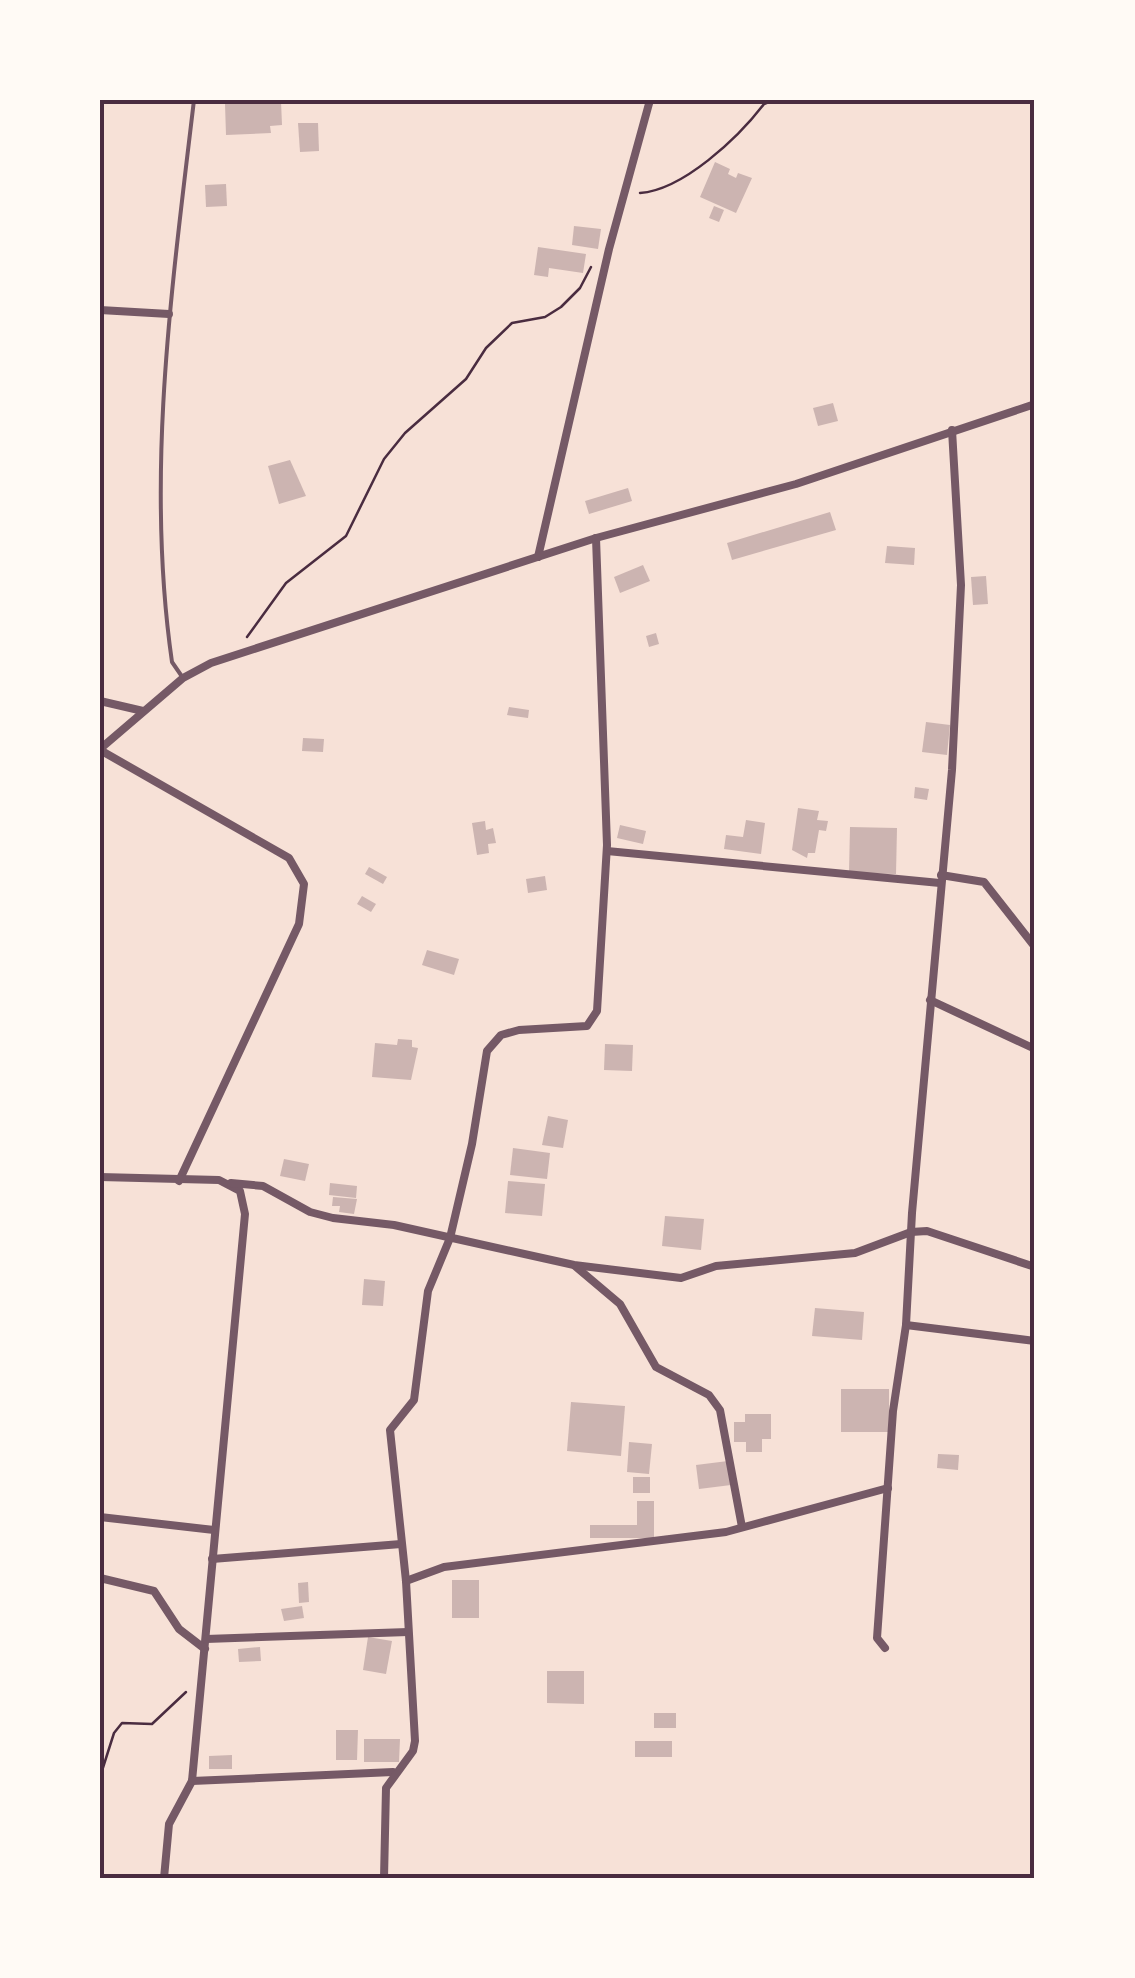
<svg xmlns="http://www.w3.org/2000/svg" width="1135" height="1978" viewBox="0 0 1135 1978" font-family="'Roboto Serif',serif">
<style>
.building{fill:#ccb4b1}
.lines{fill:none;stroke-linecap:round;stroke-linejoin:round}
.path{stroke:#4a2c40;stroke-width:2.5}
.service{stroke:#755966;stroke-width:4}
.minor{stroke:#755966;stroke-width:8}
.neatline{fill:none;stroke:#4a2c40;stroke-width:4}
</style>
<rect width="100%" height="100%" fill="#f7e1d7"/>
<g class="building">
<polygon points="281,101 282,125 270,126 271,133 226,135 225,104"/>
<polygon points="298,123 318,123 319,151 300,152"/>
<polygon points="715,162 730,169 728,174 736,178 738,173 752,178 736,213 700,197"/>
<polygon points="226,184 227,206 206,207 205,185"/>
<polygon points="714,206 724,210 719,222 709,218"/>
<polygon points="574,226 601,229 598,249 572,245"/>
<polygon points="538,247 586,254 583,273 549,268 548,277 534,275"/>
<polygon points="833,403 838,421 818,426 813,408"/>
<polygon points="290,460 306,496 279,504 268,466"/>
<polygon points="628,488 632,501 589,514 585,501"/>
<polygon points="830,512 836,530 732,560 727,543"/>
<polygon points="887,546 915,548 914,565 885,563"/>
<polygon points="643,565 650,581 620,593 614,577"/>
<polygon points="986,576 988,604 973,605 971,577"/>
<polygon points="656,633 659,644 649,647 646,636"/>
<polygon points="509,707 529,710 528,718 507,715"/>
<polygon points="926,722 950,725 947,755 922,752"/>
<polygon points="303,738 324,739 323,752 302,751"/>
<polygon points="915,787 929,789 927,800 914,798"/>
<polygon points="798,808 819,811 817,820 828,821 826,831 819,830 815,853 808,853 807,858 792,850"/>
<polygon points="746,820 765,823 761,854 724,849 726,835 743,837"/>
<polygon points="485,821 486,830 493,828 496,843 488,844 489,853 477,855 472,823"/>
<polygon points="620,825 646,831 643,844 617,838"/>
<polygon points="850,827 897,828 896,874 849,873"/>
<polygon points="369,867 387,877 383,884 365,874"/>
<polygon points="545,876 547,890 528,893 526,879"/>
<polygon points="362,896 376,904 371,912 357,904"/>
<polygon points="427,950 459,959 454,975 422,965"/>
<polygon points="398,1039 412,1040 412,1047 418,1048 411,1080 372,1077 375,1043 397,1045"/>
<polygon points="605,1044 633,1045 632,1071 604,1070"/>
<polygon points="548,1116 568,1120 563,1148 542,1145"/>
<polygon points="513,1148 550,1153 547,1179 510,1175"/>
<polygon points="284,1159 309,1164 305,1181 280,1176"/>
<polygon points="508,1181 545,1184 542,1216 505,1213"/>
<polygon points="330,1183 357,1186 356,1198 329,1195"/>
<polygon points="333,1197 357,1199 354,1214 339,1212 340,1206 332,1206"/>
<polygon points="665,1216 704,1219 701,1250 662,1246"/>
<polygon points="364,1279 385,1281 383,1306 362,1305"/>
<polygon points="815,1308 864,1312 862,1340 812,1336"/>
<rect x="841" y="1389" width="48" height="43"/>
<polygon points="571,1402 625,1406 621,1456 567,1451"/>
<polygon points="745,1414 771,1414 771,1439 762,1439 762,1452 746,1452 746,1442 734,1442 734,1422 745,1422"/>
<polygon points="629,1442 652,1444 649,1474 627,1472"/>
<polygon points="938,1454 959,1455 958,1470 937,1468"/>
<polygon points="728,1461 731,1485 699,1489 696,1465"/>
<rect x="633" y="1477" width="17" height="16"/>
<polygon points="637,1501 654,1501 654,1538 590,1538 590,1525 637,1525"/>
<rect x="452" y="1580" width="27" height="38"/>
<polygon points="308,1582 309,1602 299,1603 298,1583"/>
<polygon points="302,1606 304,1618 284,1621 281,1609"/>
<polygon points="368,1637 392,1641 386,1674 363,1670"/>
<polygon points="260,1647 261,1661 239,1662 238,1649"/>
<polygon points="547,1671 584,1671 584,1704 547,1703"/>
<rect x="654" y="1713" width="22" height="15"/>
<polygon points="336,1730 358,1730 357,1760 336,1760"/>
<polygon points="364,1739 400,1739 399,1762 364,1762"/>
<rect x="635" y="1741" width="37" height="16"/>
<polygon points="232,1755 232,1769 209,1769 209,1756"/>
</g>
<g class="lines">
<g class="path">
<path d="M640 193C683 190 738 138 764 104L774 100"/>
<polyline points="247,637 286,583 346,536 384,459 405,433 466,379 486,348 512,323 545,317 561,307 580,288 591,267"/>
<polyline points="100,1777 114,1733 122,1723 152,1724 186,1692"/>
</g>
<path class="service" d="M183 678 172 662C145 476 172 286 194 100"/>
<g class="minor">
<polyline points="100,310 169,314"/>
<polyline points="538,557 609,249 650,100"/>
<polyline points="100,701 143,711"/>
<polyline points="100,749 183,678 211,663 596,538 796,484 1035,404"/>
<polyline points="100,750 289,858 304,884 299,924 179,1181"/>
<polyline points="607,851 940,883"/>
<polyline points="941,875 984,882 1035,947"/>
<polyline points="930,1000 1035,1049"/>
<polyline points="100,1177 219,1180 240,1191 245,1214 192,1781 169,1824 164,1878"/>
<polyline points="231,1183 263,1186 310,1212 333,1218 394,1225 574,1265 681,1278 716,1266 855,1253 911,1232 927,1231 1035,1267"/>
<polyline points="575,1266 620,1304 656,1367 709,1395 720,1410 742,1527"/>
<polyline points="906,1325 1035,1341"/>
<polyline points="100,1517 214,1530"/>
<polyline points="212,1559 401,1544"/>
<polyline points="100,1578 154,1591 179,1629 205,1649"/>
<polyline points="406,1581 444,1567 726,1532 888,1488"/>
<polyline points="206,1639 408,1632"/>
<polyline points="885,1648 877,1638 893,1411 906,1325 912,1213 952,770 961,585 952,430"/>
<polyline points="192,1781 393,1772"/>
<polyline points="384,1878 386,1788 413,1751 415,1741 406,1581 390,1430 414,1400 428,1291 450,1238 472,1144 487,1051 501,1035 519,1030 587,1026 597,1011 607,845 596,538"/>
</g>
</g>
<rect width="1135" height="1978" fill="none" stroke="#fffaf5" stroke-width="205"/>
<rect x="102" y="102" width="930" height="1774" class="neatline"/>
</svg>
